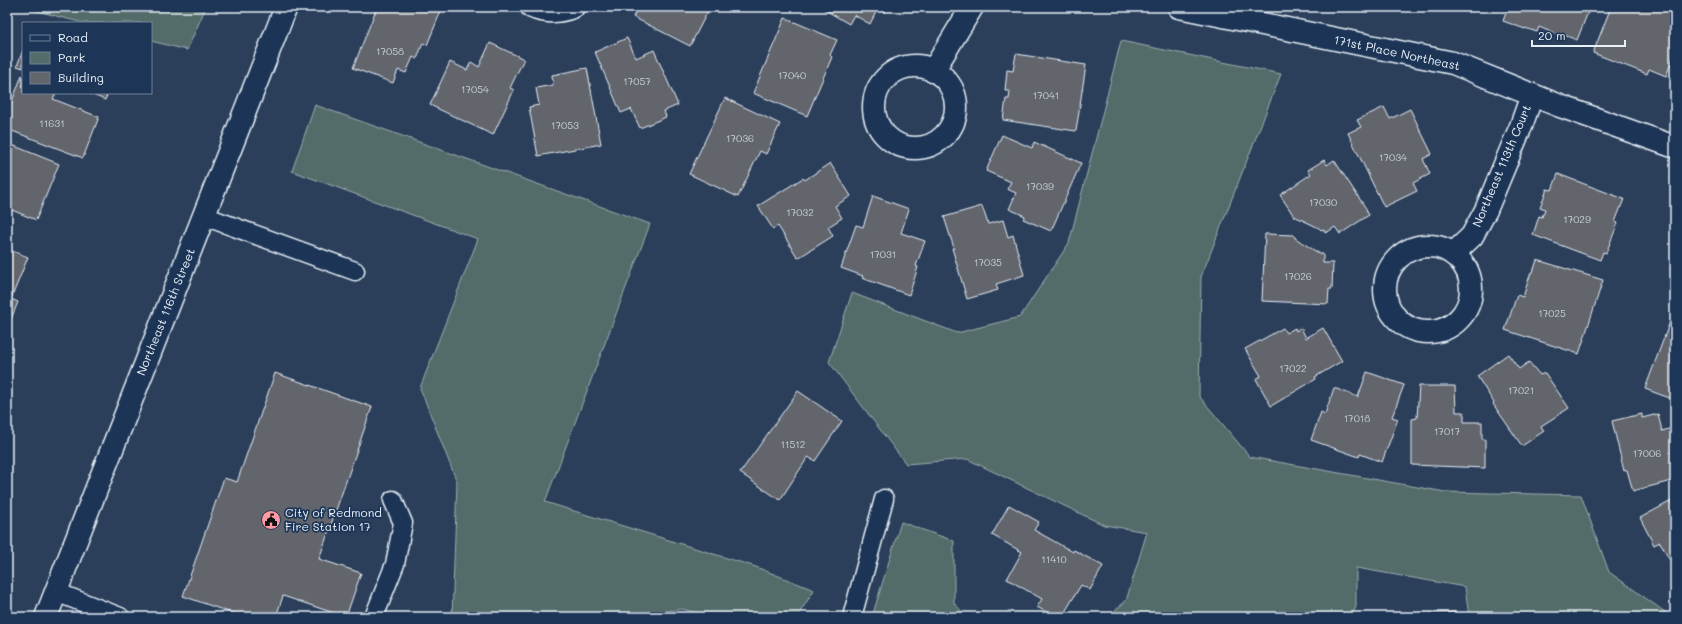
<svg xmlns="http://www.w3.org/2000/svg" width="1682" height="624" viewBox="0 0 1682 624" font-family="Mali,sans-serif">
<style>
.green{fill:#536c69;stroke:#9eaeb0}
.building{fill:#63656d;stroke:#e8f1f8}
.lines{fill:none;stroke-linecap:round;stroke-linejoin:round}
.service-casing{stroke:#e8f1f8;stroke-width:21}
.minor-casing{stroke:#e8f1f8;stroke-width:25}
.tertiary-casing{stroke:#e8f1f8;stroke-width:25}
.service{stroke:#1d3557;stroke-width:18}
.minor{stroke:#1d3557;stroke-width:22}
.tertiary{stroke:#1d3557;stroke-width:22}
.labels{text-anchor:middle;stroke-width:3.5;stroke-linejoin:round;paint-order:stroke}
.number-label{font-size:10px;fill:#c7ced5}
.street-label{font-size:12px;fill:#e8f1f8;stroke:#1d3557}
.poi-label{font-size:12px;fill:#e8f1f8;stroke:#1d3557;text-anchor:start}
</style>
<rect width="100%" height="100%" fill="#2b3f5b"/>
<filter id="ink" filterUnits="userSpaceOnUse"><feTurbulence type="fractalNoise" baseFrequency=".025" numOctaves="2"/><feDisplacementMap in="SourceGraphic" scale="8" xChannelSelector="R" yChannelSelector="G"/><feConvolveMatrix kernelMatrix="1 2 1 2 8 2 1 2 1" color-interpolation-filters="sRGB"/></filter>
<g filter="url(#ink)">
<g class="green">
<polygon points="22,7 206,7 187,50 151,41 151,23 83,23"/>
<polygon points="1121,41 1281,74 1201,277 1199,396 1250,457 1445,492 1581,495 1609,572 1672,617 1469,617 1465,587 1356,568 1356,607 1351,617 1107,617 1126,601 1147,532 1104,525 967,459 906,464 829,362 852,293 957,333 1020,317 1069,243"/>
<polygon points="315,105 650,224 545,502 756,567 814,590 797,617 714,617 682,609 624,617 452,617 457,482 420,388 478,239 292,171"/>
<polygon points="901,522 954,541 954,603 967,617 872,617"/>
</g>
<g class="building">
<polygon points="377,7 431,7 441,11 427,45 423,43 417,59 413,57 406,73 398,70 393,83 353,68"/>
<polygon points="638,7 710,7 690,46 633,17"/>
<polygon points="820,7 888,7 885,12 878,8 870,24 854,15 849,24"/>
<polygon points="1508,7 1590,7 1577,40 1564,35 1563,37 1539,27 1537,32 1525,28 1525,29 1503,21"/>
<polygon points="1611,7 1661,7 1675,12 1675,52 1666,76 1649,69 1647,74 1593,53"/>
<polygon points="785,18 837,40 830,55 832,57 807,116 753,93"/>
<polygon points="627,38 636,58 654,50 678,105 664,111 666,117 640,128 631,109 621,113 595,52"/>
<polygon points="490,43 524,59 510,88 514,90 493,135 430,105 450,62 467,70 471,62 479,67"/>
<polygon points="23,50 23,68 17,66"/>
<polygon points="1016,54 1086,65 1076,131 1003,120 1006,99 1009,99 1010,91 1005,91 1007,70 1013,71"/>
<polygon points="587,68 601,144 538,156 529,107 539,105 536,88 553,85 552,75"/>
<polygon points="22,75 23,93 56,93 53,99 99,117 83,158 7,129 7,106 10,107"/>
<polygon points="88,93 108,93 105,100"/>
<polygon points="725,98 780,124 766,154 760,151 738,197 689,174"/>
<polygon points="1384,107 1390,119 1410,109 1432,154 1423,159 1430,174 1413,183 1417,191 1384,207 1348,133 1361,127 1357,120"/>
<polygon points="1002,135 1032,148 1034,142 1081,163 1051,231 1023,219 1025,216 1009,209 1016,193 1007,189 1011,182 986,171"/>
<polygon points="7,143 59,164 36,220 7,208"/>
<polygon points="1324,160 1327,165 1334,160 1367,210 1366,210 1369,215 1340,234 1335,227 1326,233 1323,229 1321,230 1319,228 1294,216 1280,195 1311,174 1308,170"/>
<polygon points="830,163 851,196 835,206 842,218 828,227 833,236 798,258 778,226 773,229 758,206 803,178 805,180"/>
<polygon points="1558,174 1624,199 1615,222 1618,223 1606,253 1603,252 1600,260 1533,235 1539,216 1542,217 1545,209 1540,207 1547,189 1552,190"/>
<polygon points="873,196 909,209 901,233 925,241 916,266 918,267 909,295 862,278 863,276 841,268 856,225 863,227"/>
<polygon points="982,206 988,224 1003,220 1008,237 1013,235 1024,275 996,284 998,290 967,299 952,248 954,248 944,217"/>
<polygon points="1265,234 1294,235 1295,238 1320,254 1323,254 1323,263 1333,263 1332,289 1329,289 1328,304 1262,301"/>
<polygon points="7,249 28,257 11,299 18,302 7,329"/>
<polygon points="1537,260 1603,280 1579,354 1505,330 1517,295 1523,297 1531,272 1533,272"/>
<polygon points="1671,319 1675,321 1675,400 1645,389"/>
<polygon points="1283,328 1286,333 1295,328 1296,331 1301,328 1306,338 1323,328 1342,361 1315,377 1316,379 1271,406 1256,379 1261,376 1245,349"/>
<polygon points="1508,354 1519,369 1529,362 1540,375 1545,373 1569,408 1541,426 1544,431 1522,446 1493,404 1494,403 1477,376"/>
<polygon points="1367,372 1404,385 1392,417 1398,419 1382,462 1360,454 1359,457 1311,440 1321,412 1325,414 1334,388 1358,397"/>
<polygon points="275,373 372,407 319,559 361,573 346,617 283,596 276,617 243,617 183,596 224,478 237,482"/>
<polygon points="1419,386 1455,386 1456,412 1464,412 1464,422 1482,422 1482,439 1485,439 1485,468 1412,465 1412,419 1417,418"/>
<polygon points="798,391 842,421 815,461 808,457 780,500 740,473"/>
<polygon points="1642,414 1642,418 1658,414 1662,431 1672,428 1673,436 1675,435 1675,480 1633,491 1627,470 1624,471 1612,421"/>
<polygon points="1675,499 1675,570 1660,542 1654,545 1640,518"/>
<polygon points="1009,505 1039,522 1034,530 1073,552 1074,550 1103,566 1090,590 1081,585 1062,617 1056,617 1037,607 1042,599 1007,579 1022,552 992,535"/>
<polygon points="1455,612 1455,617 1419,617 1418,614"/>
</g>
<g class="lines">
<g class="service-casing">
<g id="service">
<polyline points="204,216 355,271"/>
<polyline points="56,592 120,617"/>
<polyline points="374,617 395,564 403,523 393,500"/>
<polyline points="852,617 884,499"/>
</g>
</g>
<g class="minor-casing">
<g id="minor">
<path d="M532 7C545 13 559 12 573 7"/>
<polyline points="1179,7 1453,63 1560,106 1675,147"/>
<circle cx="915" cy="107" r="41"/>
<polyline points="933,71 972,7"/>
<circle cx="1428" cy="289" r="43"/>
<polyline points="1453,254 1472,236 1486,210 1521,126 1532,95"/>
</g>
</g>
<g class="tertiary-casing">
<polyline id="tertiary" points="46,617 286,7"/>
</g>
<use href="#service" class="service"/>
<use href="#minor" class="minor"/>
<use href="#tertiary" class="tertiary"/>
</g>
</g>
<defs>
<g id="civic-disc" transform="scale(1)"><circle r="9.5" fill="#ff9aa2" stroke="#1d3557"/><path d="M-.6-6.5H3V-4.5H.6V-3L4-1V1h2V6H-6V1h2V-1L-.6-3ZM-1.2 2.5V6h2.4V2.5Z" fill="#111"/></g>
</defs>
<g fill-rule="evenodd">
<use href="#civic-disc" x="271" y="520"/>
</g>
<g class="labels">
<g class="number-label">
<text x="390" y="55">17058</text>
<text x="792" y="79">17040</text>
<text x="637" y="85">17057</text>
<text x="475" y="93">17054</text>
<text x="1046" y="99">17041</text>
<text x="52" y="127">11631</text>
<text x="565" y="129">17053</text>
<text x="740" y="142">17036</text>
<text x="1393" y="161">17034</text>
<text x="1040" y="190">17039</text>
<text x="1323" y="206">17030</text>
<text x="800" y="216">17032</text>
<text x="1577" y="223">17029</text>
<text x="883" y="258">17031</text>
<text x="988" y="266">17035</text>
<text x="1298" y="280">17026</text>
<text x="1552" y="317">17025</text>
<text x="1293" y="372">17022</text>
<text x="1521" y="394">17021</text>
<text x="1357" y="422">17018</text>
<text x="1447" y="435">17017</text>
<text x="793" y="448">11512</text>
<text x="1647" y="457">17006</text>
<text x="1054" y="563">11410</text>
</g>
<g class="street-label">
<text transform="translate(1397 53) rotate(12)" y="4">171st Place Northeast</text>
<text transform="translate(1502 166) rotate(-67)" y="4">Northeast 113th Court</text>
<text transform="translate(166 312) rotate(-68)" y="4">Northeast 116th Street</text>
</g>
<g class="poi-label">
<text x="285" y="517">City of Redmond<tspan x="285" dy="14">Fire Station 17</tspan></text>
</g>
</g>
<rect width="1682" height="624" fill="none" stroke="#1d3557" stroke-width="24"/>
<rect x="12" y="12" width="1658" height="600" fill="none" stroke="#e8f1f8" stroke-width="1.5" filter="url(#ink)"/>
<rect x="22" y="22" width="130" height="72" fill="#1d3557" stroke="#6e8097"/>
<rect x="30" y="35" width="20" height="6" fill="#1d3557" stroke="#6e8097"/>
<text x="58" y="42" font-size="12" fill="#e8f1f8">Road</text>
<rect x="30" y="52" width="20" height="12" fill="#536c69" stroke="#6e8097"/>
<text x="58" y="62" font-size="12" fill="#e8f1f8">Park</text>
<rect x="30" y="72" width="20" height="12" fill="#63656d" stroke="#6e8097"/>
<text x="58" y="82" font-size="12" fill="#e8f1f8">Building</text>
<path d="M1532 40v6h93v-6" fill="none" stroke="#e8f1f8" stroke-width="2"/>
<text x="1538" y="40" font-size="12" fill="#e8f1f8" stroke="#1d3557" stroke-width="3" paint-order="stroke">20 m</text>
</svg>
